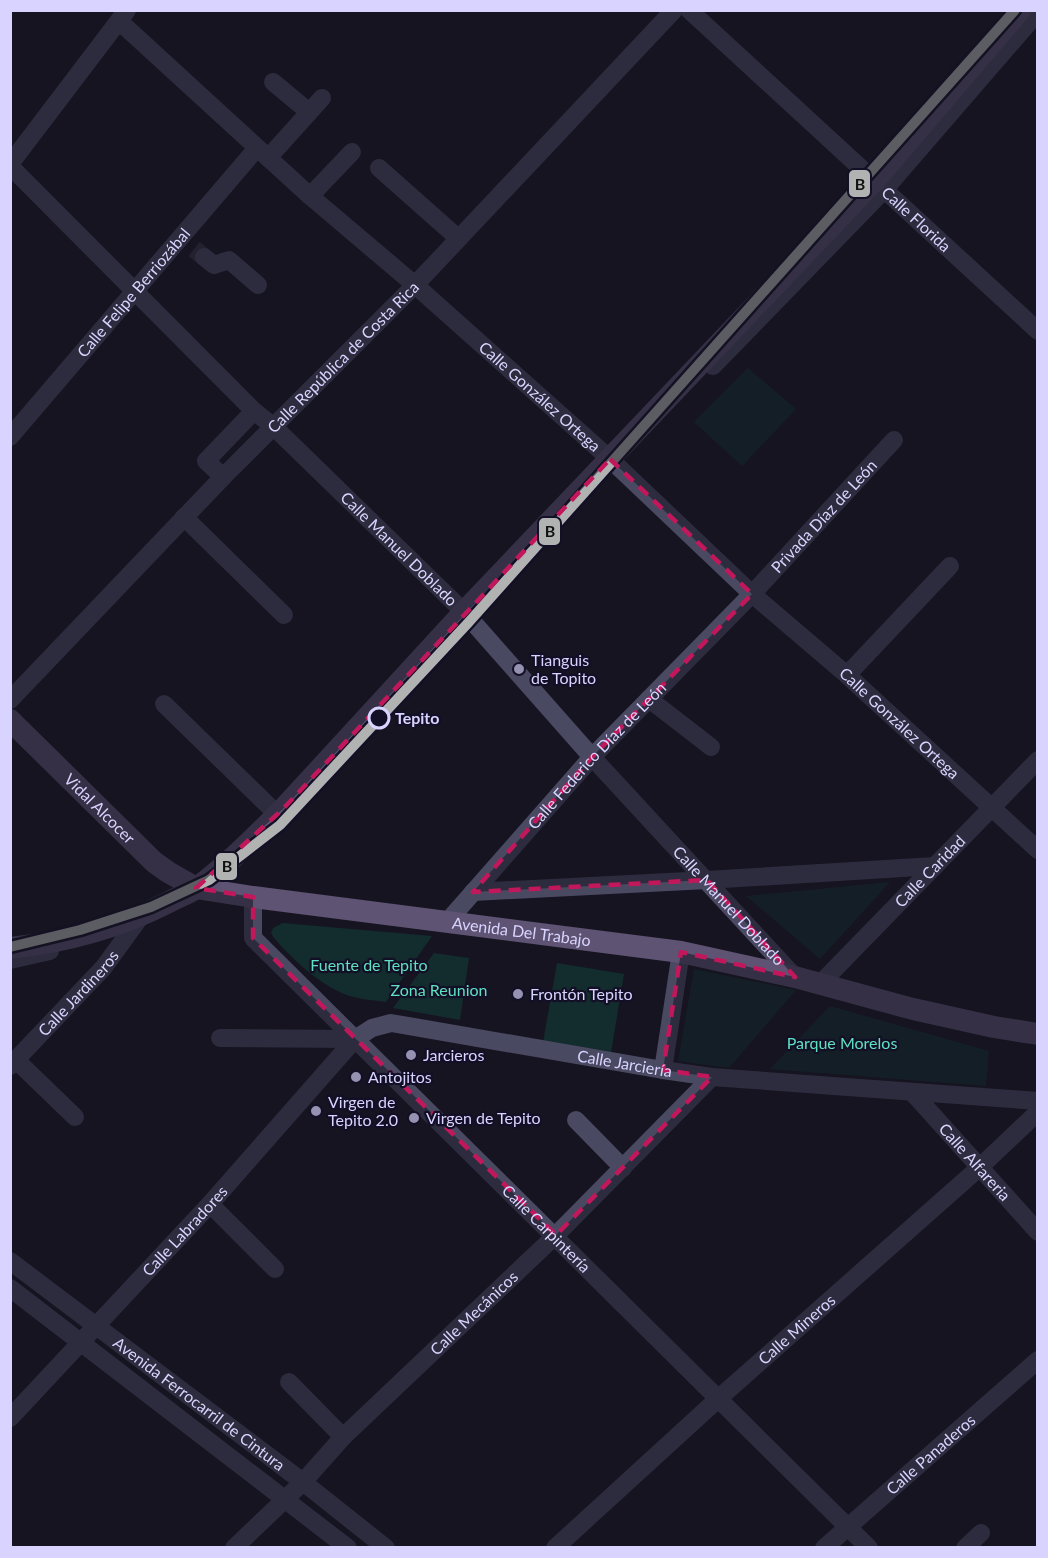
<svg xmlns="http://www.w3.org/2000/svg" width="1048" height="1558" viewBox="0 0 1048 1558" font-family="Lato,sans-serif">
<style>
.green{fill:#132c2d}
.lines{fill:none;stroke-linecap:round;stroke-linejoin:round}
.minor-tunnel{stroke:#333142;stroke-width:18;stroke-dasharray:18 9;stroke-linecap:butt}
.minor{stroke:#4a4962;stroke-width:18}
.major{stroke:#5e5373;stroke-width:22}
.metro-1-casing{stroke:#130f26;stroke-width:15}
.metro-1{stroke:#b1b3b3;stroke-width:10}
.marked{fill:none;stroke:#c2185b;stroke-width:4.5;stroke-dasharray:12 8;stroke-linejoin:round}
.poi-dot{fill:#9591b1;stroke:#130f26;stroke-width:2}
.stop-dot{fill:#130f26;stroke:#d9d4ff;stroke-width:3}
.labels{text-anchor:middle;stroke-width:4.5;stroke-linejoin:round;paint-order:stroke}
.street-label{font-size:16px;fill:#d9d4ff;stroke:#130f26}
.poi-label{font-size:16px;fill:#d9d4ff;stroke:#130f26;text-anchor:start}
.stop-label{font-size:16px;font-weight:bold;fill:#d9d4ff;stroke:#130f26;text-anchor:start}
.park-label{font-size:16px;fill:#5fe0c0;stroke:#130f26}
.line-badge{stroke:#130f26;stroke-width:2}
.pale-badge-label{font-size:16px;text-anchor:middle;font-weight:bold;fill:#111}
</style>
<rect width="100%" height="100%" fill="#161421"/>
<g class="green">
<polygon points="748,368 796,409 742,466 694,422"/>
<polygon points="890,882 820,959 746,896"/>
<path d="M283 923 432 936 386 1002C372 1000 357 999 344 994 318 983 292 959 274 938L271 933 273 928Z"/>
<polygon points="434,953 469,958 460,1020 393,1008"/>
<polygon points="557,963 624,974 611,1053 543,1042"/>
<polygon points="694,969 796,990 729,1068 678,1061"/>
<polygon points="830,1006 989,1051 986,1086 770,1069"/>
</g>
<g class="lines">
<polyline class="minor-tunnel" points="194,249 204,257"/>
<g class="minor">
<path id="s1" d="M689 10 1038 331"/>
<path id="s2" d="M119 21 310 196 415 285 610 459 752 594 847 675 1038 850"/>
<polyline points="273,82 309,112"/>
<polyline points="268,158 322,98"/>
<polyline points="10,164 127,10"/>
<path id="s3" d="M10 166 254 411 274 427 464 612 592 757 795 977"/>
<polyline points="379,168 458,238"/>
<polyline points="310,196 352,152"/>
<polyline points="204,257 214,265 229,260 258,285"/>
<polyline points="713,366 884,190 1038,12"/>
<path id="s4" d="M10 437 257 148"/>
<polyline points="223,477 206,461 254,411"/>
<polyline points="184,517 284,615"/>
<polyline points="847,675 950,566"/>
<polyline points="649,699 711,747"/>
<path id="s5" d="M10 700 223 477 415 285 674 10"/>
<polyline points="164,704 278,815"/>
<polyline points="473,892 707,880 935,866"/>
<path id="s6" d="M253 897V938L869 1548"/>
<path id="s7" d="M447 922 592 757 752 594 894 440"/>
<polyline points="10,960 50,951"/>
<path id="s8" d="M821 983 1038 760"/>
<path id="s9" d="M220 1038 355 1039 372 1028 391 1023 663 1070 712 1077 1038 1101"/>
<polyline points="16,1060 75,1117"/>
<path id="s10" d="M10 1066 104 967 141 916"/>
<polyline points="663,1070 681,952"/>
<path id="s11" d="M912 1092 1038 1232"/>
<polyline points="576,1120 623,1168"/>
<polyline points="210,1204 275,1269"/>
<path id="s12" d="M10 1261 303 1482 386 1548"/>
<polyline points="10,1288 348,1548"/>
<polyline points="289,1382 343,1437"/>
<path id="s13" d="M10 1418 210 1204 355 1039"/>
<path id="s14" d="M234 1548 303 1482 343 1437 556 1235 712 1077"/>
<path id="s15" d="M555 1548 719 1398 980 1167 1038 1112"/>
<path id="s16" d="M824 1548 1038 1360"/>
<polyline points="965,1548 981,1533"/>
</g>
<g class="major">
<path id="s17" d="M10 720 154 862 168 872 196 888 253 897 681 952 795 977 913 1009 994 1027 1038 1034"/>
<path d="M10 948C66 942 120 927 169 902 178 897 190 893 198 887 228 864 256 836 283 809L464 612 874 181 1020 10"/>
</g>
<g class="metro-1-casing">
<polyline id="metro-1" points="10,947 80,930 151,907 209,880 280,825 468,623 1015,10"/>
</g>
<use href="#metro-1" class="metro-1"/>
</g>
<path d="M0 0H1048V1558H0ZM610 459 752 594 592 757 473 892 707 880 795 977 681 952 663 1070 712 1077 556 1235 253 938V897L196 888 283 809Z" fill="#161421" fill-opacity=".55" fill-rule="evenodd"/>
<path class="marked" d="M610 459 752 594 592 757 473 892 707 880 795 977 681 952 663 1070 712 1077 556 1235 253 938V897L196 888 283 809Z"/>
<g class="poi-dot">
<circle cx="519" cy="669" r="6"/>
<circle cx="518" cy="994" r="6"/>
<circle cx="411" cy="1055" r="6"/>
<circle cx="356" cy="1077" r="6"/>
<circle cx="316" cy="1111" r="6"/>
<circle cx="414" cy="1118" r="6"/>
</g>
<circle class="stop-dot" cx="379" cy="718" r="10"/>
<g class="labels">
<g class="street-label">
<text dy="6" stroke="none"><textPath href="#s1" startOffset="309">Calle Florida</textPath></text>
<text dy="6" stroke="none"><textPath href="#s4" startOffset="190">Calle Felipe Berriozábal</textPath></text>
<text dy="6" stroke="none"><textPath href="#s5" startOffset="478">Calle República de Costa Rica</textPath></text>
<text dy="6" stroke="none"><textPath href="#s2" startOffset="564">Calle González Ortega</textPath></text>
<text dy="6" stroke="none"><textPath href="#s7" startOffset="554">Privada Díaz de León</textPath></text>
<text dy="6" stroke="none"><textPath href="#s3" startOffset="546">Calle Manuel Doblado</textPath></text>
<text dy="6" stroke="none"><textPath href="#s2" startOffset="1050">Calle González Ortega</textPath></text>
<text dy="6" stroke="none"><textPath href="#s7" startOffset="224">Calle Federico Díaz de León</textPath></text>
<text dy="6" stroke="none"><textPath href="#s17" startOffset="126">Vidal Alcocer</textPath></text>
<text dy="6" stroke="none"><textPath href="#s8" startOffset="156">Calle Caridad</textPath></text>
<text dy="6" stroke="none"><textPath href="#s3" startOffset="1032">Calle Manuel Doblado</textPath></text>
<text dy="6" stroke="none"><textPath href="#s17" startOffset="580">Avenida Del Trabajo</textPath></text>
<text dy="6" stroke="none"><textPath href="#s10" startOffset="100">Calle Jardineros</textPath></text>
<text dy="6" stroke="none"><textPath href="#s9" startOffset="412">Calle Jarciería</textPath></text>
<text dy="6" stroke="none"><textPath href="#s11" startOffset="94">Calle Alfareria</textPath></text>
<text dy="6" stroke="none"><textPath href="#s6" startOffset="454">Calle Carpintería</textPath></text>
<text dy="6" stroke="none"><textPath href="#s13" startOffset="256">Calle Labradores</textPath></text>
<text dy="6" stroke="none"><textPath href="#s14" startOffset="336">Calle Mecánicos</textPath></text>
<text dy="6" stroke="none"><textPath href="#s15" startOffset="326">Calle Mineros</textPath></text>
<text dy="6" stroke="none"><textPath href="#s12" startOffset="237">Avenida Ferrocarril de Cintura</textPath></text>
<text dy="6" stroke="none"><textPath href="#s16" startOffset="142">Calle Panaderos</textPath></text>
</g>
<g class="poi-label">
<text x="531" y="666">Tianguis<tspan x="531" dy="18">de Topito</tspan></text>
<text x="530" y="1000">Frontón Tepito</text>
<text x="423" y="1061">Jarcieros</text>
<text x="368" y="1083">Antojitos</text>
<text x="328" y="1108">Virgen de<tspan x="328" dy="18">Tepito 2.0</tspan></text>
<text x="426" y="1124">Virgen de Tepito</text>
</g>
<g class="stop-label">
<text x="395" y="724">Tepito</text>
</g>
<g class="park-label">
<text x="369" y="971">Fuente de Tepito</text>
<text x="439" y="996">Zona Reunion</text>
<text x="842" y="1049">Parque Morelos</text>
</g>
</g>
<g class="line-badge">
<rect x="848" y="169" width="23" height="29" rx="6" fill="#b1b3b3"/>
<rect x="538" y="517" width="23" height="29" rx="6" fill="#b1b3b3"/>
<rect x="215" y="852" width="23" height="29" rx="6" fill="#b1b3b3"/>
</g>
<g class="pale-badge-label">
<text x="860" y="190">B</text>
<text x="550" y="537">B</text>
<text x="227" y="872">B</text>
</g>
<rect width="1048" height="1558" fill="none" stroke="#d9d4ff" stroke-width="24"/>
</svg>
